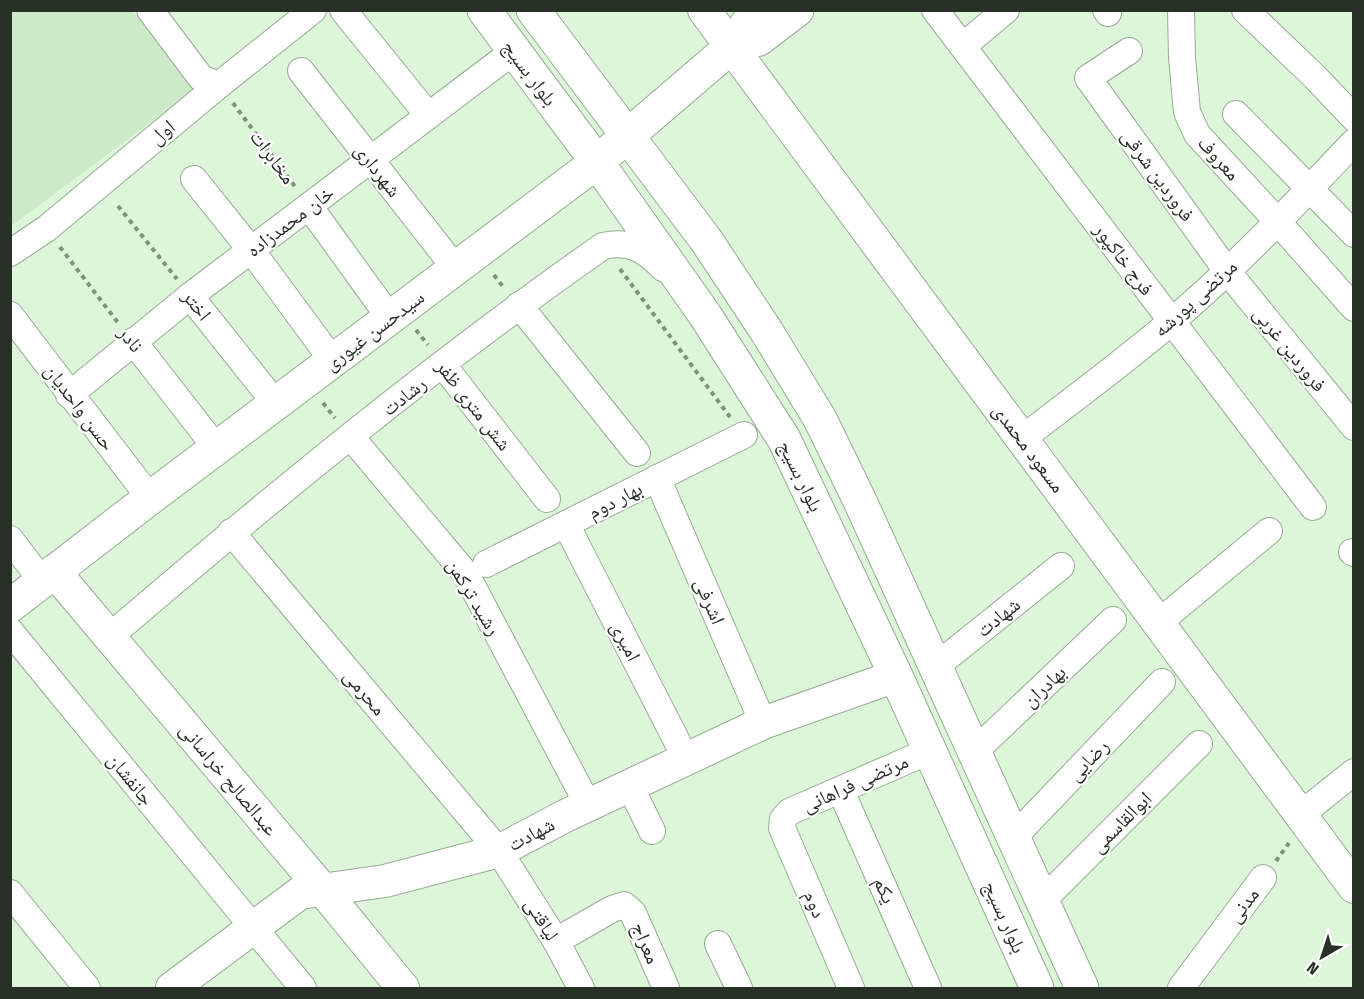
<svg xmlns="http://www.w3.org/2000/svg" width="1364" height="999" viewBox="0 0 1364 999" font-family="'Fira Sans Condensed','Noto Naskh Arabic',sans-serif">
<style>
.built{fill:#cdeac8}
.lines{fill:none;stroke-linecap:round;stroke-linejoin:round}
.minor-casing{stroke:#95ad92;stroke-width:28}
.tertiary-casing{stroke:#95ad92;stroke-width:34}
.secondary-casing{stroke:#95ad92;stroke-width:35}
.path{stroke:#80917e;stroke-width:4;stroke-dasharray:4.5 4.5;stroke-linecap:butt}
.minor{stroke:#fff;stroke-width:26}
.tertiary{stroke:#fff;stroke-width:32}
.secondary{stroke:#fff;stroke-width:33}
.labels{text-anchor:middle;stroke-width:4.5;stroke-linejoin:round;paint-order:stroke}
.street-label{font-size:20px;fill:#273126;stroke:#fff}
</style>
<rect width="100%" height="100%" fill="#ddf6d9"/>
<polygon class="built" points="11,11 133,11 193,91 11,226"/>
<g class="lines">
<g class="minor-casing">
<g id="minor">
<polyline points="150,10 201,78 219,85"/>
<polyline points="343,10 428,115"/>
<polyline points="935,10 1313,507"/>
<polyline points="1106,10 1108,13"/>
<polyline points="1181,10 1182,58 1187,112 1197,134 1278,222 1354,308"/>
<polyline points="1245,10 1315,77 1354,118"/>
<polyline points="963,46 1006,10"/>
<polyline points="1129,51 1088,78 1227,271 1354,427"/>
<polyline points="301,71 456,269"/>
<polyline points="1236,114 1354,234"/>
<polyline points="194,179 251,250 333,361"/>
<polyline points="309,206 390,318"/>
<polyline points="10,253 46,229 219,85 313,10"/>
<polyline points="190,296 276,404"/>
<polyline points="519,305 637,453"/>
<polyline points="10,315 150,498"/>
<polyline points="133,341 217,449"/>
<polyline points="443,365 547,499"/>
<polyline points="69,395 190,296 514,51"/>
<polyline points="351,437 466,574 588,805"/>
<path d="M1022 439C1072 400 1124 362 1172 321 1237 266 1295 204 1354 142"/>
<polyline points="657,478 763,723"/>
<polyline points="566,524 686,759"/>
<polyline points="231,532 499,851 556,941 581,988"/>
<polyline points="10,539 42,581"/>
<polyline points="1352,552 1354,553"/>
<polyline points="486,564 744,435"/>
<polyline points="1158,623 1269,531"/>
<polyline points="10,631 303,988"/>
<path d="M109 637C269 500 431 366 603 246 630 240 644 249 663 268"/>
<polyline points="935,667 1061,566"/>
<polyline points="974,752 1113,620"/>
<polyline points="630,786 652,831"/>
<polyline points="841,791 928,988"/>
<polyline points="1300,815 1354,772"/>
<polyline points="1013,838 1162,682"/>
<polyline points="10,893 87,988"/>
<polyline points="1042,901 1199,744"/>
<polyline points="556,941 612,909 624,905 633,913 666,988"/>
<polyline points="718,944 739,988"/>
<polyline points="851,988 782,828 783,819 789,812 929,751"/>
<polyline points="1181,988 1263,878"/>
</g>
</g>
<g class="tertiary-casing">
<g id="tertiary">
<polyline points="704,10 1354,887"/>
<polyline points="54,571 322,889 403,988"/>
<polyline points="172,988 300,893 385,881 499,851 565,816 763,723 896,676"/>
</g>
</g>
<g class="secondary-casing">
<g id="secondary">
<polyline points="484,10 597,162 705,315 784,439 896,676 1037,988"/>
<polyline points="533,10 706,240 767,332 820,419 859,499 1082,988"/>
<polyline points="744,43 759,39 797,10"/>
<polyline points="10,606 150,498 597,162 731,47 749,21 762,10"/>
</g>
</g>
<g class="path">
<polyline points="233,103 296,188"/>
<polyline points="118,206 177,279"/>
<polyline points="60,247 119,324"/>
<polyline points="620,269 730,417"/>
<polyline points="494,275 504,288"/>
<polyline points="416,330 428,345"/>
<polyline points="323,403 335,418"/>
<polyline points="1276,861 1289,843"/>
</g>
<use href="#minor" class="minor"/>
<use href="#tertiary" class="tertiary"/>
<use href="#secondary" class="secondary"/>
</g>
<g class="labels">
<g class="street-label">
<text transform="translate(530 73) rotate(53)" y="7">بلوار بسیج</text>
<text transform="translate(162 132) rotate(-40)" y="7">اول</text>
<text transform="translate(273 157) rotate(53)" y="7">مخابرات</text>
<text transform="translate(1219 158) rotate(48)" y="7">معروف</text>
<text transform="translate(378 170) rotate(52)" y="7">شهرداری</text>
<text transform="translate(1158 175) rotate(54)" y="7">فروردین شرقی</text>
<text transform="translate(290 221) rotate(-37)" y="7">خان محمدزاده</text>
<text transform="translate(1124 259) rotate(53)" y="7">فرج خاکپور</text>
<text transform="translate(1195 298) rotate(-42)" y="7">مرتضی پورشه</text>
<text transform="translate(197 305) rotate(52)" y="7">اختر</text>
<text transform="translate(374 330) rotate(-37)" y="7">سیدحسن غیوری</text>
<text transform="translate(131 339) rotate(52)" y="7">نادر</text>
<text transform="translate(1290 349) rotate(51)" y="7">فروردین غربی</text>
<text transform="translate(404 396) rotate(-38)" y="7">رشادت</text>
<text transform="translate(474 405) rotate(52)" y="7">شش متری ظفر</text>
<text transform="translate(80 407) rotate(53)" y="7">حسن واحدیان</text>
<text transform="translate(1029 448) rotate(53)" y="7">مسعود محمدی</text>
<text transform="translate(801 476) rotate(64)" y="7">بلوار بسیج</text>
<text transform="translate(615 500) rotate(-27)" y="7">بهار دوم</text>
<text transform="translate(474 597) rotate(59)" y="7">رشید ترکمن</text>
<text transform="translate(710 601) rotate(67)" y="7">اشرفی</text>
<text transform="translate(998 617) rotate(-39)" y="7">شهادت</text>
<text transform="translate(626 641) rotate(63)" y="7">امیری</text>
<text transform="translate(1044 686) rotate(-43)" y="7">بهادران</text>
<text transform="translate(365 692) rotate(50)" y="7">محرمی</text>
<text transform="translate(1088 760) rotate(-46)" y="7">رضایی</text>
<text transform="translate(131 779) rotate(51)" y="7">جانفشان</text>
<text transform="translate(229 779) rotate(50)" y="7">عبدالصالح خراسانی</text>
<text transform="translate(855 783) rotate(-24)" y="7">مرتضی فراهانی</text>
<text transform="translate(1121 822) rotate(-45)" y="7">ابوالقاسمی</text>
<text transform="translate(531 834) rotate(-28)" y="7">شهادت</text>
<text transform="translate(885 890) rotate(66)" y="7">یکم</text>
<text transform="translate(815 904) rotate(67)" y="7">دوم</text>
<text transform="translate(1243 905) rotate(-53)" y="7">مدنی</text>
<text transform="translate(1005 917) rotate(66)" y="7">بلوار بسیج</text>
<text transform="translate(542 919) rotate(58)" y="7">لیاقتی</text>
<text transform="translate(646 943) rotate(67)" y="7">معراج</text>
</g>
</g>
<rect width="1364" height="999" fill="none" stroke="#273126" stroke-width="24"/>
<g transform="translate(1322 957) rotate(219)" stroke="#ffffff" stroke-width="4.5" paint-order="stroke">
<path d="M0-4.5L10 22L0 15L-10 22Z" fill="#273126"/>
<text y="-9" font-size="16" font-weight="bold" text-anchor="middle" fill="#273126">N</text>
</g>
</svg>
